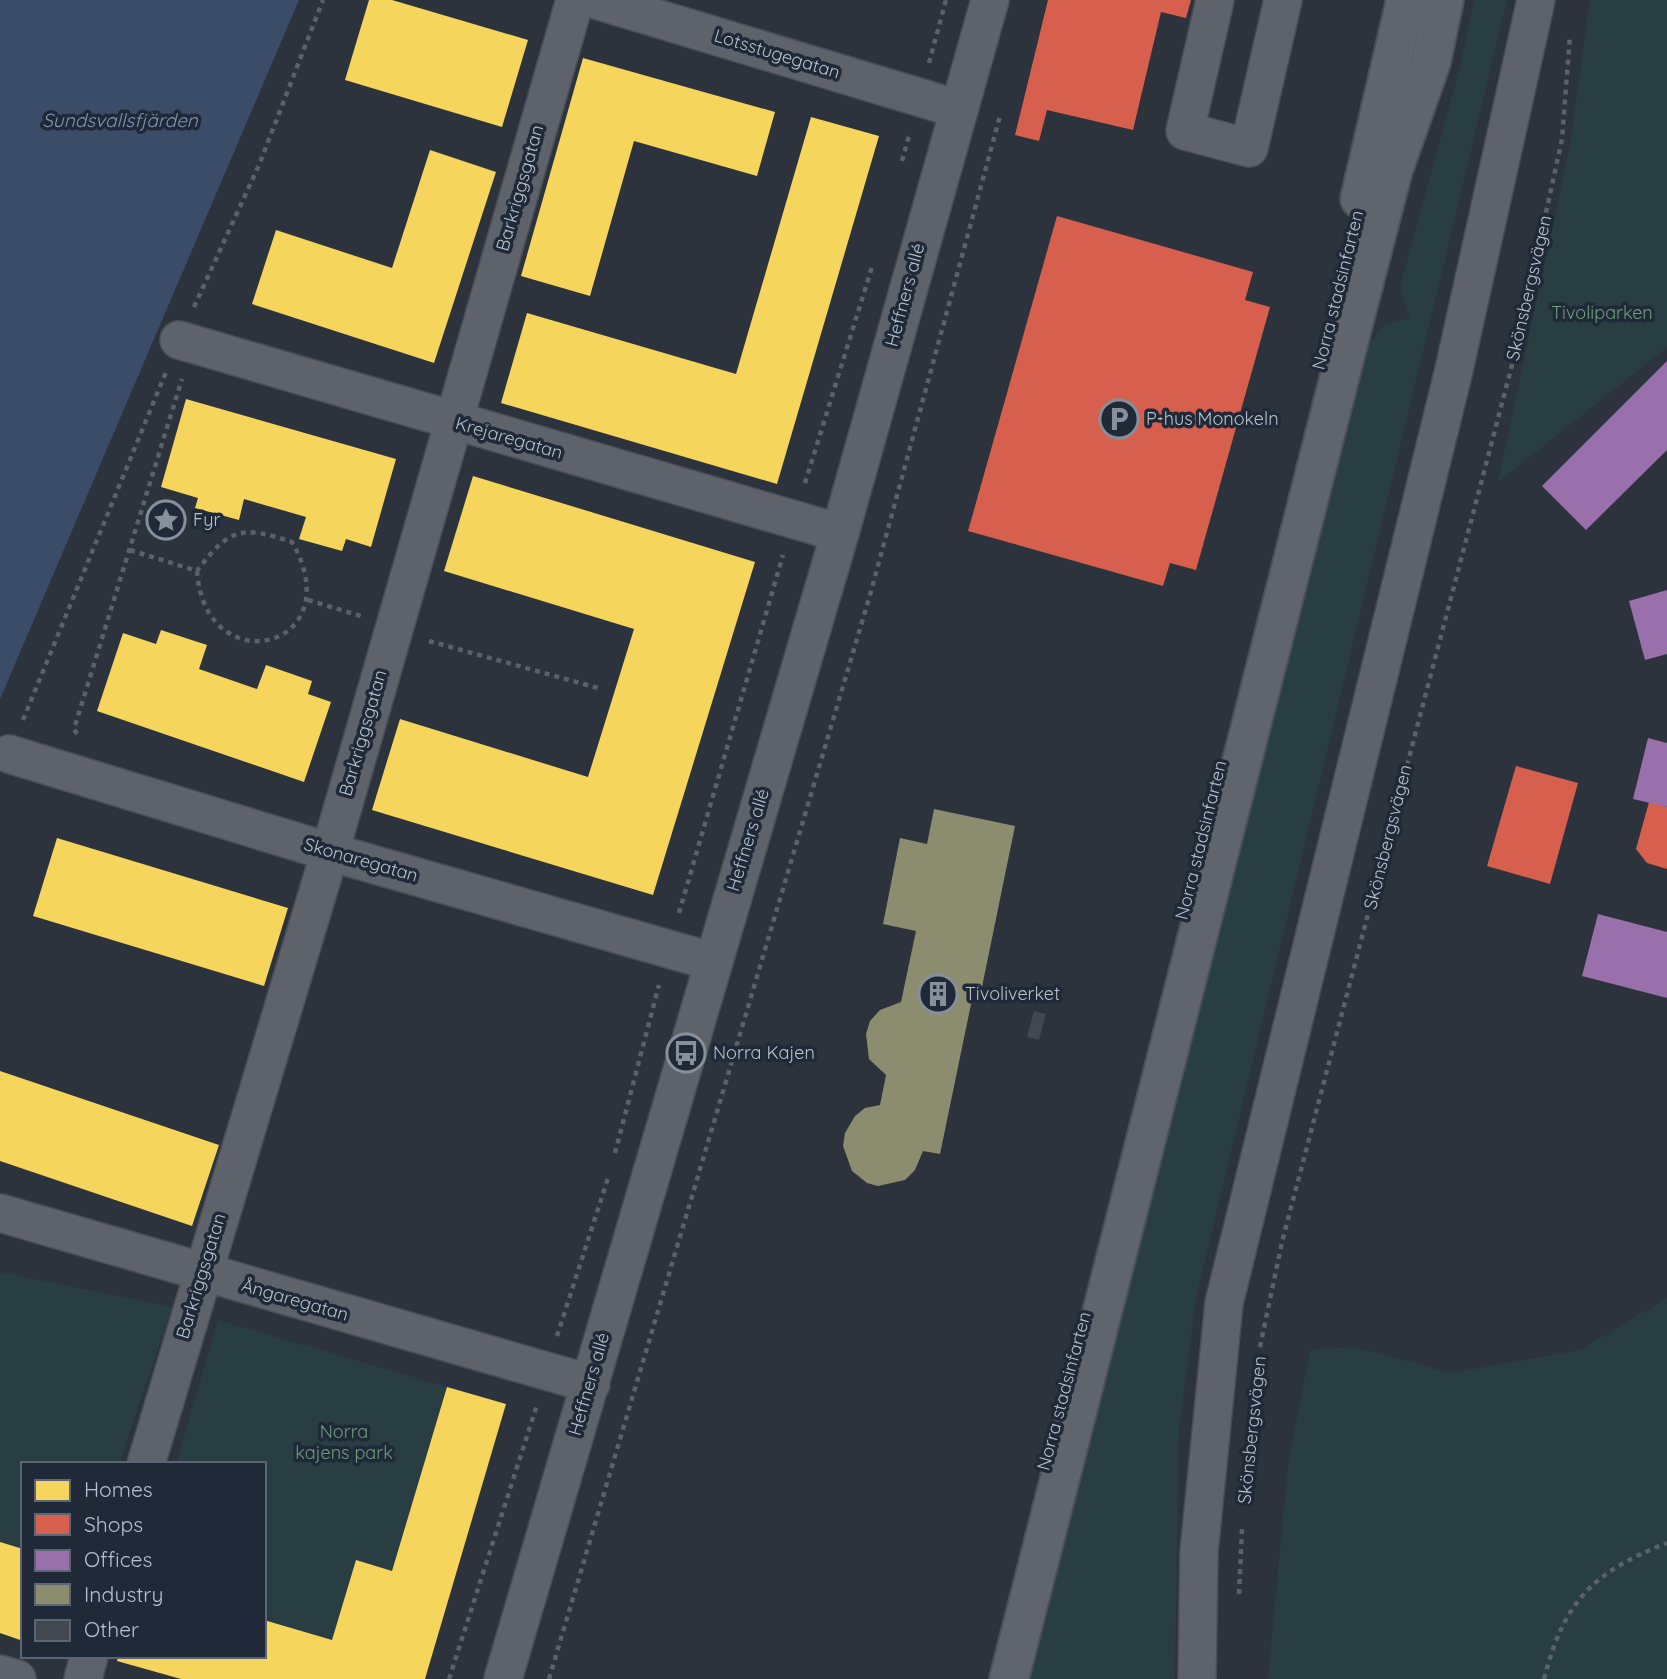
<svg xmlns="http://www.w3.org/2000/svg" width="1667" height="1679" viewBox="0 0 1667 1679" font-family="Quicksand,sans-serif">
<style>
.green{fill:#293e43}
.water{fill:#3b4c68}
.homes{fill:#f6d55c}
.shops{fill:#d6604d}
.offices{fill:#9970ab}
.industry{fill:#8c8c6e}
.building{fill:#424750}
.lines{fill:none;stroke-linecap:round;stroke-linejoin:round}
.minor-casing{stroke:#494e55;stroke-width:40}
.major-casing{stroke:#4a5059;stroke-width:42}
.path{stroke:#5b6166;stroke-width:4.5;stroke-dasharray:5 5;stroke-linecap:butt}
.minor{stroke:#5e626a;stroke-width:37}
.major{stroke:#60646c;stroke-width:38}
.labels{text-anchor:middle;stroke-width:7;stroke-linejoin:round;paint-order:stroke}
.street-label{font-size:18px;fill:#b8c0cc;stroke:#1f2938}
.park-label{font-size:18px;fill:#6f9e7a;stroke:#1f2938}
.poi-label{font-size:18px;fill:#b8c0cc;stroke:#1f2938;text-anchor:start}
.water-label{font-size:19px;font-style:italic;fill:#7f95b4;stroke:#1f2938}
</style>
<rect width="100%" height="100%" fill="#2c333d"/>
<g class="green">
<polygon points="1474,0 1507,0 1196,1298 1179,1431 1175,1679 1019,1679 1360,354 1385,324 1410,318 1400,287 1460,67"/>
<polygon points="1590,0 1667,0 1667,347 1498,482 1570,145"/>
<polygon points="0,1272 172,1307 119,1464 23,1464 23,1549 0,1542"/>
<polygon points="1667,1298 1667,1679 1268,1679 1288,1465 1310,1350 1355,1347 1451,1373 1580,1350"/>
<polygon points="218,1320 447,1387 392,1571 332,1640 264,1620 264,1464 176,1464"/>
</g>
<polygon class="water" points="0,0 299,0 0,699"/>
<g class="homes">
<polygon points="369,0 392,0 528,40 502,127 345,80"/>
<polygon points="583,58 775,112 757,176 634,141 590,296 521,276"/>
<polygon points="811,117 879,136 777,484 501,403 527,313 736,374"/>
<polygon points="430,150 496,172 434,363 252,304 276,230 392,268"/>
<polygon points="186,399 396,459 371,547 346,539 342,551 299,539 306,517 244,499 239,520 195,508 198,498 161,487"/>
<polygon points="473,476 755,562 653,895 372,810 400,719 588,777 634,629 444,571"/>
<polygon points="161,630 207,645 199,669 257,689 266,665 312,681 308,694 331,702 304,782 97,711 123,633 156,644"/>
<polygon points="57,838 288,908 264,986 33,916"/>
<polygon points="0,1071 219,1145 192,1226 0,1161"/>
<polygon points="447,1387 506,1404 425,1679 181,1679 117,1661 118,1656 264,1656 264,1620 332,1640 356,1560 392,1571"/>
<polygon points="0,1542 23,1549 23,1641 0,1633"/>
</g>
<g class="shops">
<polygon points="1048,0 1191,0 1186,18 1161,12 1133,130 1047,110 1039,141 1015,135"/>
<polygon points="1057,216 1253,272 1245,300 1270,307 1196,570 1170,563 1163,586 968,531"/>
<polygon points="1516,766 1578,783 1550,884 1487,866"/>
<polygon points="1649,802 1667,807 1667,869 1647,863 1636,849"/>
</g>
<g class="offices">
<polygon points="1667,361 1667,450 1586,530 1542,486"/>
<polygon points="1667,590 1667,654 1645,660 1629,601"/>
<polygon points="1648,738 1667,743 1667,807 1633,799"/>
<polygon points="1598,914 1667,932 1667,998 1582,976"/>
</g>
<polygon class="industry" points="934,809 1015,826 982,987 975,985 940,1154 923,1151 915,1170 905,1180 878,1186 867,1183 852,1171 843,1146 845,1133 855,1116 865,1108 880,1105 886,1075 869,1059 866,1034 870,1021 880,1010 901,1002 916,931 883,924 900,838 927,844"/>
<polygon class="building" points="1034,1011 1046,1014 1039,1040 1027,1037"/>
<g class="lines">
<g class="minor-casing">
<g id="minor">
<polyline points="596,0 958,109"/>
<polyline points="1215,0 1185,131 1249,148 1283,0"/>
<polyline points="179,340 840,533"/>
<polyline points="9,754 330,852 714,962"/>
<polyline points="0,1213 591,1384"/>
<polyline points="146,1464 330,852 575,0"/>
<polyline points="0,1674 17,1679"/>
<polyline points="83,1679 89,1656"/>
<polyline points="503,1679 840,533 990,0"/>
<polyline points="1197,1679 1199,1552 1224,1303 1453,374 1536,0"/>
</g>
</g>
<g class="major-casing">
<g id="major">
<polyline points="1360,199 1406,0"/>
<polyline points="1009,1679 1352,328 1393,170 1431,62 1444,0"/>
</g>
</g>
<g class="path">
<polyline points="929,63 946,0"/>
<polyline points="902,161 910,132"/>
<polyline points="194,307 259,165 323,0"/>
<polyline points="805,483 872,267"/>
<path d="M130 550 197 571C205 685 353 649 292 542 242 525 229 528 197 571"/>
<polyline points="308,600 361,616"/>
<polyline points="429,641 598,688"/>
<polyline points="23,720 166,372"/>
<polyline points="77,734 74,729 182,379"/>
<polyline points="679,913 783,555"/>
<polyline points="615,1153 659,985"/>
<polyline points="557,1336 609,1175"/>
<polyline points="1260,1347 1282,1242 1517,346 1562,139 1570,35"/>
<polyline points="1239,1594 1242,1529"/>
<polyline points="449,1679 537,1405"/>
<polyline points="549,1679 870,595 1000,116"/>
<path d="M1544 1679C1564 1601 1593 1572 1667 1543"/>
</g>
<use href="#minor" class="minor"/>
<use href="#major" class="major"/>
</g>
<defs>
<g id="parking-ring" transform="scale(2.0125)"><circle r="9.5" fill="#1f2938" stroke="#878f9a" stroke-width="1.5"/><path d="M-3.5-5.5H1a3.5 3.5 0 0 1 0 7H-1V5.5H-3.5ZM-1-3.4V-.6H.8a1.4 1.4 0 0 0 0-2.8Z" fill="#878f9a"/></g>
<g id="sight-ring" transform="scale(2.0125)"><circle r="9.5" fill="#1f2938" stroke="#878f9a" stroke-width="1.5"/><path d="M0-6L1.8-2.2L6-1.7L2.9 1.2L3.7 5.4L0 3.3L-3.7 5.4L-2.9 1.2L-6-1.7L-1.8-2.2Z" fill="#878f9a"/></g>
<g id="building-ring" transform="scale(2.0125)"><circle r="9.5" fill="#1f2938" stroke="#878f9a" stroke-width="1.5"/><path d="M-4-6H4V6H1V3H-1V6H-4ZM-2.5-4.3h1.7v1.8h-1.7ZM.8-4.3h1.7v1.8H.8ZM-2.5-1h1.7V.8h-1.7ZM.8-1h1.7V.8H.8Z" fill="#878f9a"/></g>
<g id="bus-ring" transform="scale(2.0125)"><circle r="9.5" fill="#1f2938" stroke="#878f9a" stroke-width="1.5"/><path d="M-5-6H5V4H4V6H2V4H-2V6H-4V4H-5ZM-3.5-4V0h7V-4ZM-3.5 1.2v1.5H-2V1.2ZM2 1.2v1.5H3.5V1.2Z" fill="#878f9a"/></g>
</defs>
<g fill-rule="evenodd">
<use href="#parking-ring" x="1119" y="419"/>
<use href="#sight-ring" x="166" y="520"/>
<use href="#building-ring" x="938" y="994"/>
<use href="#bus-ring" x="686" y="1053"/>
</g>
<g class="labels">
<g class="street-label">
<text transform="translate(777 54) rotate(17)" y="6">Lotsstugegatan</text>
<text transform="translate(520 188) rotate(-74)" y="6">Barkriggsgatan</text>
<text transform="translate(1529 288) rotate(-77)" y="6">Skönsbergsvägen</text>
<text transform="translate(1338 290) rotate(-76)" y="6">Norra stadsinfarten</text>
<text transform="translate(905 295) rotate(-75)" y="6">Heffners allé</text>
<text transform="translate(509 438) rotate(16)" y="6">Krejaregatan</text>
<text transform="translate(363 733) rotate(-74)" y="6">Barkriggsgatan</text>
<text transform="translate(1388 837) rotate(-76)" y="6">Skönsbergsvägen</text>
<text transform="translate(748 840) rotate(-73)" y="6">Heffners allé</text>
<text transform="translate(1201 840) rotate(-76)" y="6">Norra stadsinfarten</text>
<text transform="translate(361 860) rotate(16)" y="6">Skonaregatan</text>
<text transform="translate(201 1276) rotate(-73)" y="6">Barkriggsgatan</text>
<text transform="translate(295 1300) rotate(16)" y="6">Ångaregatan</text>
<text transform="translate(589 1384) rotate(-74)" y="6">Heffners allé</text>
<text transform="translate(1064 1391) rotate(-75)" y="6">Norra stadsinfarten</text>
<text transform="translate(1252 1430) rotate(-84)" y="6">Skönsbergsvägen</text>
</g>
<g class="park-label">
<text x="1602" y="319">Tivoliparken</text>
<text x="344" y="1438">Norra<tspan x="344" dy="21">kajens park</tspan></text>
</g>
<g class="poi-label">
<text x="1146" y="425">P-hus Monokeln</text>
<text x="193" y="526">Fyr</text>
<text x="965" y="1000">Tivoliverket</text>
<text x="713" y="1059">Norra Kajen</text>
</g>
<g class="water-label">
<text x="120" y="127">Sundsvallsfjärden</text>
</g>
</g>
<rect x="21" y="1462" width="245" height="196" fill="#1f2938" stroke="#5c6573" stroke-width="2"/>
<rect x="35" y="1480" width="35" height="21" fill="#f6d55c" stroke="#5c6573" stroke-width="2"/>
<text x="84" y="1497" font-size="21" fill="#b8c0cc">Homes</text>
<rect x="35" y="1514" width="35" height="21" fill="#d6604d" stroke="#5c6573" stroke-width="2"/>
<text x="84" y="1532" font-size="21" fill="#b8c0cc">Shops</text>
<rect x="35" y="1550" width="35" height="21" fill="#9970ab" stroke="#5c6573" stroke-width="2"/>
<text x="84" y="1567" font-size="21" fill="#b8c0cc">Offices</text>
<rect x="35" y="1584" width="35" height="21" fill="#8c8c6e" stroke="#5c6573" stroke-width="2"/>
<text x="84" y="1602" font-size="21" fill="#b8c0cc">Industry</text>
<rect x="35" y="1620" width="35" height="21" fill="#424750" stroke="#5c6573" stroke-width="2"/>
<text x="84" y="1637" font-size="21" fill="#b8c0cc">Other</text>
</svg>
